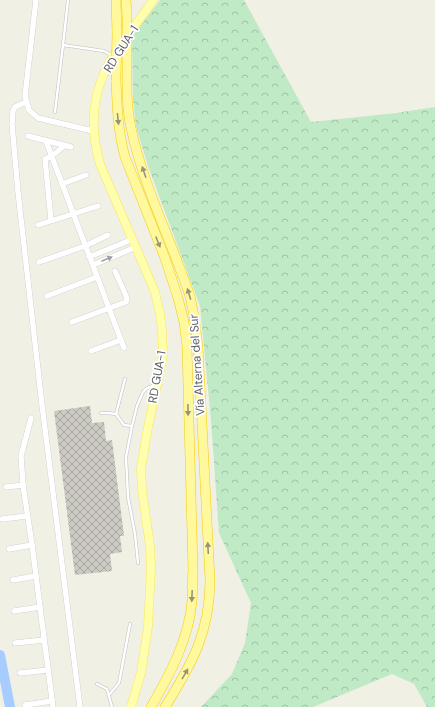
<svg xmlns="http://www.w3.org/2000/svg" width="435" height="707" viewBox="0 0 435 707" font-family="'DM Sans',sans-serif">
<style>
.forest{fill:url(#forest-crowns)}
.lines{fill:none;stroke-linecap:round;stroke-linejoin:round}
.river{stroke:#a7ccff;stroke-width:10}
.building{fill:url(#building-cross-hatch)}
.service-casing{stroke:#bdbec5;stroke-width:3.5}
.minor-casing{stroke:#bdbec5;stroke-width:6}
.primary-casing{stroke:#fee651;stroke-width:9}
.trunk-casing{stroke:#f6cc00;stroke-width:10}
.service{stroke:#fff;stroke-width:2.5}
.minor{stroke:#fff;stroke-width:5.5}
.primary{stroke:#fffeac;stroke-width:8}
.trunk{stroke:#fff89d;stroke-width:9}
.trunk-bridge-casing{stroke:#f6cc00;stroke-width:10;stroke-linecap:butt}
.trunk-bridge{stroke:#fff89d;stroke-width:9}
.oneway{fill:#96957a}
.oneway2{fill:#9ea0a4}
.labels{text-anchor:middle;stroke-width:3.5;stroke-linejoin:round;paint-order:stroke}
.street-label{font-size:12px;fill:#5d6067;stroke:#fff}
</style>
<defs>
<pattern id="forest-crowns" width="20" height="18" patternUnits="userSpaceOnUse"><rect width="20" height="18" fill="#c0eac6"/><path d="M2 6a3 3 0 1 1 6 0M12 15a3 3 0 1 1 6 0" fill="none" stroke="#9fc1a5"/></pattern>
<pattern id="building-cross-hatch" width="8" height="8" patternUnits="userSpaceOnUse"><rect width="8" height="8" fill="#cccac2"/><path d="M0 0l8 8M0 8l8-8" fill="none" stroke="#a9a7a1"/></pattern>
</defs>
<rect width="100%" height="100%" fill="#f1f0e5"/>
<polygon class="forest" points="160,0 244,0 311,122 396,113 435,107 435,707 427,707 414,684 392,674 313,707 201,707 232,674 245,643 251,603 219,533 211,420 200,306 148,166 136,127 133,98 132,37"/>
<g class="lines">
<polyline class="river" points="0,655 10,707"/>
</g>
<polygon class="building" points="90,406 92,423 104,422 106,441 112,440 124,536 120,536 122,552 110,554 112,571 75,575 54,411"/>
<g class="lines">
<g class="service-casing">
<g id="service">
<polyline points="68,0 63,45 104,51 111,55"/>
<polyline points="55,112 63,45"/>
<polyline points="101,413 108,413 116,414 124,425 132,426"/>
<polyline points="116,414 125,379"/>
<polyline points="138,563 135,534 128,497 126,457 132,426 137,406 143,392 147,388 155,385"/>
<polyline points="97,684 107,689 112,707"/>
<polyline points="109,695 119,683 130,624"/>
</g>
</g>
<g class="minor-casing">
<g id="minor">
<polyline points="36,0 25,96 29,110 38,118 93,131"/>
<polyline points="26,102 15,107 13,111 12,124 18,192 42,405 80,707"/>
<polyline points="28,136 71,147"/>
<polyline points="46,141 124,348"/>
<polyline points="62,184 86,175"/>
<polyline points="51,220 45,159 52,156 64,146"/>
<polyline points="38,225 98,206"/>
<polyline points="89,257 133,239"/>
<polyline points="39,262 85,246 108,235"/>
<polyline points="93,265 136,247"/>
<polyline points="47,296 97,277"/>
<polyline points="72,322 126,302 127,298 115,271"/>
<polyline points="91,351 121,340"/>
<polyline points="31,418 21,456 23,485 32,545 53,707"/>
<polyline points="6,487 23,485"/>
<polyline points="2,519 27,516"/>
<polyline points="9,549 32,545"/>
<polyline points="13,580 36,576"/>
<polyline points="14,611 40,607"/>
<polyline points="15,643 44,640"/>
<polyline points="20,673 48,670"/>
<polyline points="25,705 52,701"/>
</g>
</g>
<g class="primary-casing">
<path id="primary" d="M131 707 141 673 148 627 151 568 150 546 142 490 141 469 147 432 163 356 162 330 160 314 155 292 100 164C87 118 94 82 122 42 132 28 144 15 153 0"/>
</g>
<g class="trunk-casing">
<g id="trunk">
<polyline points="116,0 117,32"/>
<polyline points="126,0 127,16"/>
<path d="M127 58C127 81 126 105 131 128 143 185 171 240 190 296L194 316 198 346 210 580C210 632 192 664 165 707"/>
<path d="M116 80C117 106 118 132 125 157L165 258 178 298 184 322 187 347 193 570C192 580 193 590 192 601 189 639 170 674 151 707"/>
</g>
</g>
<use href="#service" class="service"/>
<use href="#minor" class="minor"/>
<use href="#primary" class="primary"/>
<use href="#trunk" class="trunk"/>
<g class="trunk-bridge-casing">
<g id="trunk-bridge">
<polyline points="127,58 127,16"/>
<polyline points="116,80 117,32"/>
</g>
</g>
<use href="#trunk-bridge" class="trunk-bridge"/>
</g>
<defs><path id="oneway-solid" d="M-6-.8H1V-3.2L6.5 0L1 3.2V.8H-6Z"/></defs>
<g class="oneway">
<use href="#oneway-solid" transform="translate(118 119) rotate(84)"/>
<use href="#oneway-solid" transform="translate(144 172) rotate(-109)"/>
<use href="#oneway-solid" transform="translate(158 242) rotate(68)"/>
<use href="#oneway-solid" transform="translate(189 294) rotate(-107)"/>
<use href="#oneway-solid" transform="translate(188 410) rotate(89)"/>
<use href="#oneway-solid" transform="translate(208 548) rotate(-93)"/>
<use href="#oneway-solid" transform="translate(192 596) rotate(92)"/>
<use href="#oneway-solid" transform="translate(185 674) rotate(-60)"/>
</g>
<use class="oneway2" href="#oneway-solid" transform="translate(107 259) rotate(-23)"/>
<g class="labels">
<g class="street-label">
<text transform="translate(121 49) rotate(-57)" y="4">RD GUA-1</text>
<text transform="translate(197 365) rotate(-94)" y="4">Vía Alterna del Sur</text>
<text transform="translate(157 377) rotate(-80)" y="4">RD GUA-1</text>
</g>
</g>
</svg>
